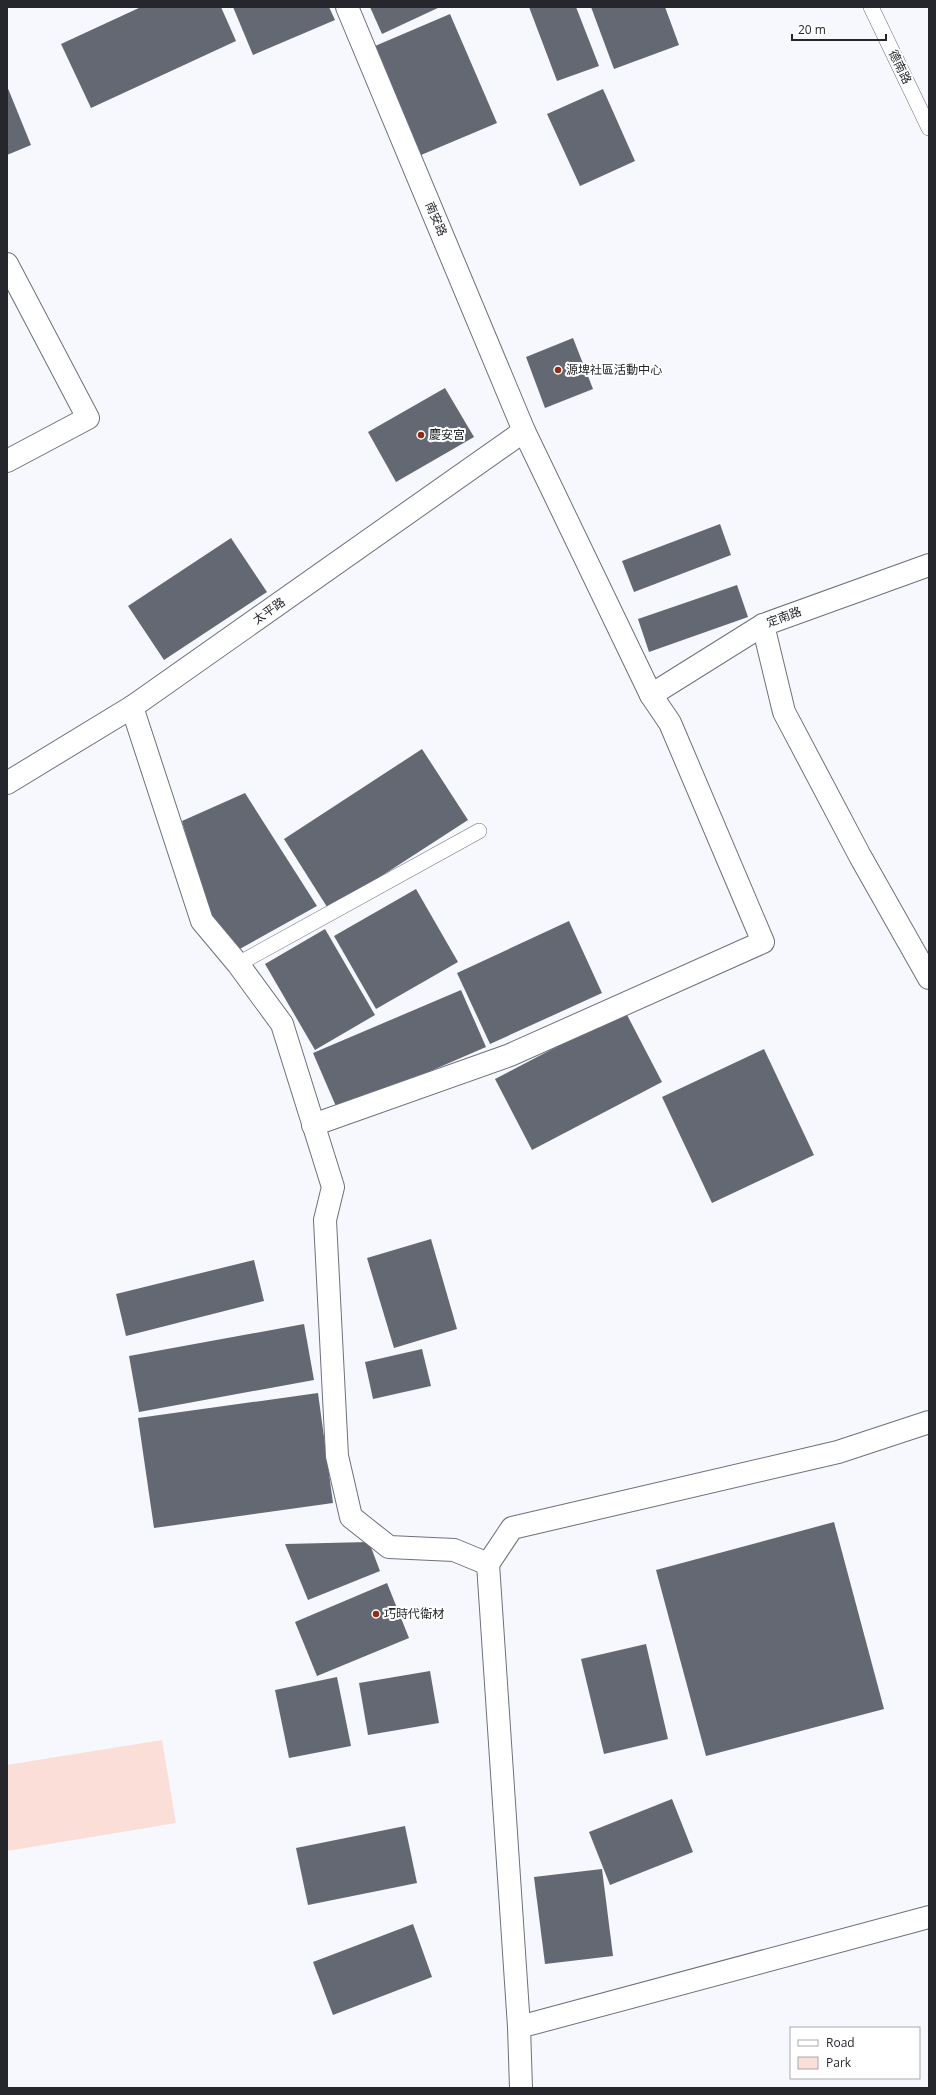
<svg xmlns="http://www.w3.org/2000/svg" width="936" height="2095" viewBox="0 0 936 2095" font-family="'Open Sans','Noto Sans TC',sans-serif">
<style>
.green{fill:#fbded7}
.building{fill:#636873}
.lines{fill:none;stroke-linecap:round;stroke-linejoin:round}
.service-casing{stroke:#6c717c;stroke-width:16}
.minor-casing{stroke:#6c717c;stroke-width:24}
.tertiary-casing{stroke:#6c717c;stroke-width:24}
.service{stroke:#fff;stroke-width:15}
.minor{stroke:#fff;stroke-width:22}
.tertiary{stroke:#fff;stroke-width:22}
.poi-dot{fill:#942c15;stroke:#fff;stroke-width:1.5}
.labels{text-anchor:middle;stroke-width:4;stroke-linejoin:round;paint-order:stroke}
.street-label{font-size:12px;fill:#25272c;stroke:#fff}
.poi-label{font-size:12px;fill:#25272c;stroke:#fff;text-anchor:start}
</style>
<rect width="100%" height="100%" fill="#f6f8fd"/>
<polygon class="green" points="162,1740 176,1823 7,1851 7,1765"/>
<g class="building">
<polygon points="141,7 221,7 236,41 91,108 61,44"/>
<polygon points="233,7 329,7 335,20 253,55"/>
<polygon points="370,7 440,7 382,34"/>
<polygon points="529,7 576,7 599,66 557,81"/>
<polygon points="591,7 665,7 679,45 614,69"/>
<polygon points="450,14 497,123 421,155 375,46"/>
<polygon points="7,86 31,145 7,155"/>
<polygon points="603,89 635,161 580,186 547,114"/>
<polygon points="573,338 593,389 545,408 526,357"/>
<polygon points="445,388 474,437 396,482 368,432"/>
<polygon points="720,524 731,555 634,592 622,561"/>
<polygon points="231,538 267,592 164,660 128,606"/>
<polygon points="737,585 748,617 649,652 638,619"/>
<polygon points="422,749 468,820 329,910 284,839"/>
<polygon points="245,793 317,906 238,950 210,919 182,821"/>
<polygon points="416,889 458,962 376,1009 334,936"/>
<polygon points="569,921 602,993 490,1044 457,973"/>
<polygon points="325,929 375,1015 315,1050 265,964"/>
<polygon points="461,990 486,1047 338,1111 313,1053"/>
<polygon points="625,1011 662,1082 532,1150 495,1079"/>
<polygon points="764,1049 814,1155 712,1203 662,1097"/>
<polygon points="431,1239 457,1329 394,1348 367,1258"/>
<polygon points="254,1260 264,1301 126,1336 116,1294"/>
<polygon points="304,1324 314,1380 139,1412 129,1356"/>
<polygon points="422,1349 431,1386 373,1399 365,1362"/>
<polygon points="318,1393 333,1503 154,1528 138,1418"/>
<polygon points="834,1522 884,1709 706,1756 656,1570"/>
<polygon points="369,1542 380,1571 308,1600 285,1544"/>
<polygon points="387,1583 409,1638 317,1676 295,1622"/>
<polygon points="646,1644 668,1739 604,1754 581,1659"/>
<polygon points="430,1671 439,1723 368,1735 359,1683"/>
<polygon points="337,1677 351,1746 289,1758 275,1690"/>
<polygon points="672,1799 693,1852 610,1885 589,1832"/>
<polygon points="405,1826 417,1883 308,1905 296,1848"/>
<polygon points="602,1869 613,1956 545,1964 534,1877"/>
<polygon points="413,1924 432,1977 333,2015 313,1962"/>
</g>
<g class="lines">
<g class="service-casing">
<g id="service">
<polyline points="871,7 929,128"/>
<polyline points="238,964 479,831"/>
</g>
</g>
<g class="minor-casing">
<g id="minor">
<polyline points="7,264 88,418 7,461"/>
<polyline points="763,625 784,712 860,856 929,978"/>
<polyline points="651,695 763,625 929,565"/>
<polyline points="132,707 202,921 238,964 282,1024 333,1187 325,1220 337,1456 351,1517 389,1547 454,1550 488,1564 519,2027 521,2088"/>
<polyline points="313,1125 510,1055 763,942 670,723 651,695 524,431"/>
<polyline points="488,1564 512,1528 838,1452 929,1422"/>
<polyline points="519,2027 929,1917"/>
</g>
</g>
<g class="tertiary-casing">
<polyline id="tertiary" points="7,783 132,707 524,431 347,7"/>
</g>
<use href="#service" class="service"/>
<use href="#minor" class="minor"/>
<use href="#tertiary" class="tertiary"/>
</g>
<g class="poi-dot">
<circle cx="558" cy="370" r="4"/>
<circle cx="421" cy="435" r="4"/>
<circle cx="376" cy="1614" r="4"/>
</g>
<g class="labels">
<g class="street-label">
<text transform="translate(900 67) rotate(64)" y="4">德南路</text>
<text transform="translate(436 219) rotate(67)" y="4">南安路</text>
<text transform="translate(269 611) rotate(-35)" y="4">太平路</text>
<text transform="translate(784 617) rotate(-20)" y="4">定南路</text>
</g>
<g class="poi-label">
<text x="566" y="374">源埤社區活動中心</text>
<text x="429" y="439">慶安宮</text>
<text x="384" y="1618">巧時代衛材</text>
</g>
</g>
<rect width="936" height="2095" fill="none" stroke="#25272c" stroke-width="16"/>
<rect x="790" y="2027" width="130" height="52" fill="#ffffff" stroke="#a8a9ab"/>
<rect x="798" y="2040" width="20" height="6" fill="#ffffff" stroke="#a8a9ab"/>
<text x="826" y="2047" font-size="12" fill="#25272c">Road</text>
<rect x="798" y="2057" width="20" height="12" fill="#fbded7" stroke="#a8a9ab"/>
<text x="826" y="2067" font-size="12" fill="#25272c">Park</text>
<path d="M792 34v6h94v-6" fill="none" stroke="#25272c" stroke-width="2"/>
<text x="798" y="34" font-size="12" fill="#25272c" stroke="#ffffff" stroke-width="3" paint-order="stroke">20 m</text>
</svg>
